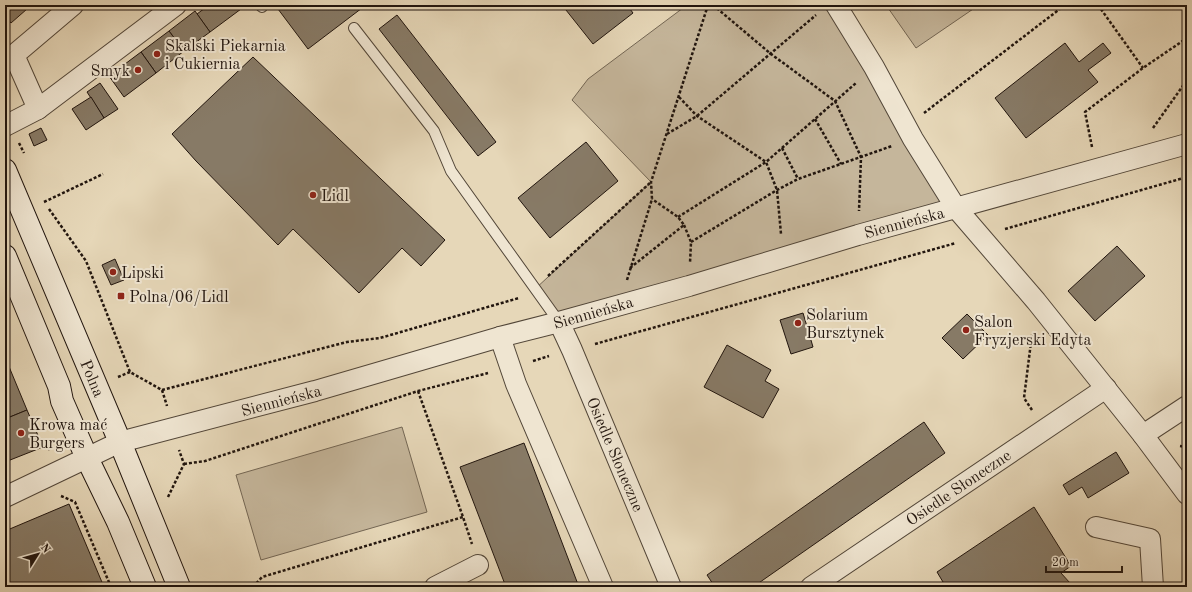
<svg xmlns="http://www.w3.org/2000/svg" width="1192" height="592" viewBox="0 0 1192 592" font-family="'Old Standard TT',serif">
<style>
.green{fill:#c5b69b;stroke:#736654}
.building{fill:#877a66;stroke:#21150e}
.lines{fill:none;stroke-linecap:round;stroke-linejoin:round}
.lane-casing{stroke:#524638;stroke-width:12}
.street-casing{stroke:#524638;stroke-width:22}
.secondary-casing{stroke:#21150e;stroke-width:24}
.path{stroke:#21150e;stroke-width:2.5;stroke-dasharray:3 2;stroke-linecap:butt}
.lane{stroke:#efe5d1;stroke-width:10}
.street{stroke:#efe5d1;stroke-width:20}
.secondary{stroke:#efe5d1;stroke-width:22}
.poi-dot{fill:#8f2418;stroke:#efe5d1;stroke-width:1.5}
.labels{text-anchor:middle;stroke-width:4;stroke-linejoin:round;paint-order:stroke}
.poi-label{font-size:16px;fill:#21150e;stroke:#efe5d1;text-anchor:start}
.street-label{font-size:16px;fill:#21150e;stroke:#efe5d1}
</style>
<rect width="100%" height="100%" fill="#e6d7b8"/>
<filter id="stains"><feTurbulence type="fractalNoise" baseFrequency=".005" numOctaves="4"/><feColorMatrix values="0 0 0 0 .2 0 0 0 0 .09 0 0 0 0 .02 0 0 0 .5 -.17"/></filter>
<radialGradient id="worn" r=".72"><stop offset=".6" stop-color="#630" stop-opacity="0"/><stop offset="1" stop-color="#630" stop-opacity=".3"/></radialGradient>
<g class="green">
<polygon points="687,5 836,5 956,208 559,322 535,289 651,182 572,100 588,79"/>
<polygon points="886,5 979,5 916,48"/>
<polygon points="402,427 427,512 261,560 236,475"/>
</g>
<g class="building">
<polygon points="5,5 24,5 27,9 11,23 5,16"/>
<polygon points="209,5 238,5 241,9 210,32 197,14"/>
<polygon points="283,5 366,5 308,49 278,9"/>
<polygon points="562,5 627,5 633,13 593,44"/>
<polygon points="195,11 210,32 184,51 169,31"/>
<polygon points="397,15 496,142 478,156 379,29"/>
<polygon points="169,31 184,51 156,73 141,52"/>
<polygon points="1065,43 1079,62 1103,43 1111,53 1088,70 1098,82 1026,138 995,98"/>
<polygon points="141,52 156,73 124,97 109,76"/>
<polygon points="253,57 445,240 421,266 402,248 359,293 293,229 278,245 196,161 172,134"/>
<polygon points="100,83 118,109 104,118 87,92"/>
<polygon points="91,97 104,118 86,130 72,109"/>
<polygon points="41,128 47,140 34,146 29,134"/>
<polygon points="586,142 618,181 550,238 518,198"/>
<polygon points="1117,246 1145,276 1095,321 1068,291"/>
<polygon points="115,259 124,280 111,285 102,265"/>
<polygon points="803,313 813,347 791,354 780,320"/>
<polygon points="967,314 988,335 963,359 942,338"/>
<polygon points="727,345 771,370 765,381 779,389 763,418 704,387"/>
<polygon points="5,357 27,410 5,419"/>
<polygon points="27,410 43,447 5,462 5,419"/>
<polygon points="924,422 945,453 753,587 715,587 707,575"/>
<polygon points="524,443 579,587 506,587 460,467"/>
<polygon points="1116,452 1129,473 1088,498 1082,487 1069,495 1063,485"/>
<polygon points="69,504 104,587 5,587 5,531"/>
<polygon points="1034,507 1071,566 1061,573 1070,583 1146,584 1146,587 946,587 937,572"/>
</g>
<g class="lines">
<g class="lane-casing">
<g id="lane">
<polyline points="260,5 262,7"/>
<polyline points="354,28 434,131 451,171 559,322"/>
</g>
</g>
<g class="street-casing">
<g id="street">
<polyline points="836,5 874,67 913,139 956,208 1036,301 1143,435 1187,494"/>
<polyline points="38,109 14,55 73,5"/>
<polyline points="5,126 38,109 176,5"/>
<polyline points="559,322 572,350 671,587"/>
<polyline points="500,337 516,384 603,587"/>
<polyline points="1143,435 1187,406"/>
<polyline points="5,497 120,442 315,391 500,337 559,322 689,286 858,235 1187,144"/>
<polyline points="1096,527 1150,539 1153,587"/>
<polyline points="435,587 478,565"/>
<polyline points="811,587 1106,388"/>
</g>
</g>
<g class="secondary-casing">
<g id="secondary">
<polyline points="5,170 120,442 179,587"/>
<polyline points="5,256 59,386 62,401 87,458 118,522 145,587"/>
</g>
</g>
<g class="path">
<polyline points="713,5 771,54 835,101 861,157 859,211"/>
<polyline points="1098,5 1143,68"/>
<polyline points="679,97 697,116 766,162 777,190 781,234"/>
<polyline points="924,113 1065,5"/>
<polyline points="815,119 841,164"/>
<polyline points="1153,128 1187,80"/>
<polyline points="667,134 697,116 816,15"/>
<polyline points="19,143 24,153"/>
<polyline points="1092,147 1085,112 1143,68 1187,38"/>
<polyline points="782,148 798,179"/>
<polyline points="44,202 103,174"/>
<polyline points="49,209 86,261 130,372 162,390 167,406"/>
<polyline points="678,217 766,162 856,83"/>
<polyline points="684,225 691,242 690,263"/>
<polyline points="1005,229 1187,177"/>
<polyline points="691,242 777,190 798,179 892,146"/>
<polyline points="630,268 684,225 678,217 652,199"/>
<polyline points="548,276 651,182"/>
<polyline points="627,280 652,199 651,182 708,5"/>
<polyline points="595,344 956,243"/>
<polyline points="533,361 549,356"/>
<polyline points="118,377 130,372"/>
<polyline points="162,390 347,342 380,338 519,298"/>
<polyline points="418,391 463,517 472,544"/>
<polyline points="1032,410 1024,398 1032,334"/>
<polyline points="1180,446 1187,447"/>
<polyline points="48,450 53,440"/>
<polyline points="184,464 205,461 418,391 488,373"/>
<polyline points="61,496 75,502 111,587"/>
<polyline points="168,497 184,464 179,450"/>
<polyline points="253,587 262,577 463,517"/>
</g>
<use href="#lane" class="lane"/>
<use href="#street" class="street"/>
<use href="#secondary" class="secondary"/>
</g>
<g class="poi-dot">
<circle cx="157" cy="54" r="4"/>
<circle cx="138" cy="70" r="4"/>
<circle cx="313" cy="195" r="4"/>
<circle cx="113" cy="272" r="4"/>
<rect x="117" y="292" width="8" height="8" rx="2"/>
<circle cx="798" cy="323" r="4"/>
<circle cx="966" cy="330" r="4"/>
<circle cx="21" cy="433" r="4"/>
</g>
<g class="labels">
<g class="poi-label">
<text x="165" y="51">Skalski Piekarnia<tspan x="165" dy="18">i Cukiernia</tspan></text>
<text x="130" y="76" text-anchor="end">Smyk</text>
<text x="321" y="201">Lidl</text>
<text x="121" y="278">Lipski</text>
<text x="129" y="302">Polna/06/Lidl</text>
<text x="806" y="320">Solarium<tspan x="806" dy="18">Bursztynek</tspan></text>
<text x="974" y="327">Salon<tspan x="974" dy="18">Fryzjerski Edyta</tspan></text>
<text x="29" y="430">Krowa mać<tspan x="29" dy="18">Burgers</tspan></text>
</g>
<g class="street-label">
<text transform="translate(904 222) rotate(-15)" y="6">Siennieńska</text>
<text transform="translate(593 312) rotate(-16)" y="6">Siennieńska</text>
<text transform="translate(93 378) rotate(67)" y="6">Polna</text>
<text transform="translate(281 400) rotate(-15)" y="6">Siennieńska</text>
<text transform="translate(616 454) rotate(67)" y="6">Osiedle Słoneczne</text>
<text transform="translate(958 487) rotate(-34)" y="6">Osiedle Słoneczne</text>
</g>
</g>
<rect width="1192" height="592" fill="none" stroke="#e6d7b8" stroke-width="20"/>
<rect x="6" y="6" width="1180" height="580" fill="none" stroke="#21150e" stroke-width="2"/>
<rect x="10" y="10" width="1172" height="572" fill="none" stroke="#21150e"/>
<g transform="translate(38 554) rotate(53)" stroke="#efe5d1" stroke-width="3" paint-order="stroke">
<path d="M0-3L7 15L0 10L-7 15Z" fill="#21150e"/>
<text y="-6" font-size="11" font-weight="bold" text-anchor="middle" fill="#21150e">N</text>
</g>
<path d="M1046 566v6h76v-6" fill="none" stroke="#21150e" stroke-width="2"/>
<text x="1052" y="566" font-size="12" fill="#21150e" stroke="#efe5d1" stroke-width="3" paint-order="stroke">20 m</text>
<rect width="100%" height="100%" filter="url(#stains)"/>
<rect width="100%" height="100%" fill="url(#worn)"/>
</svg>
